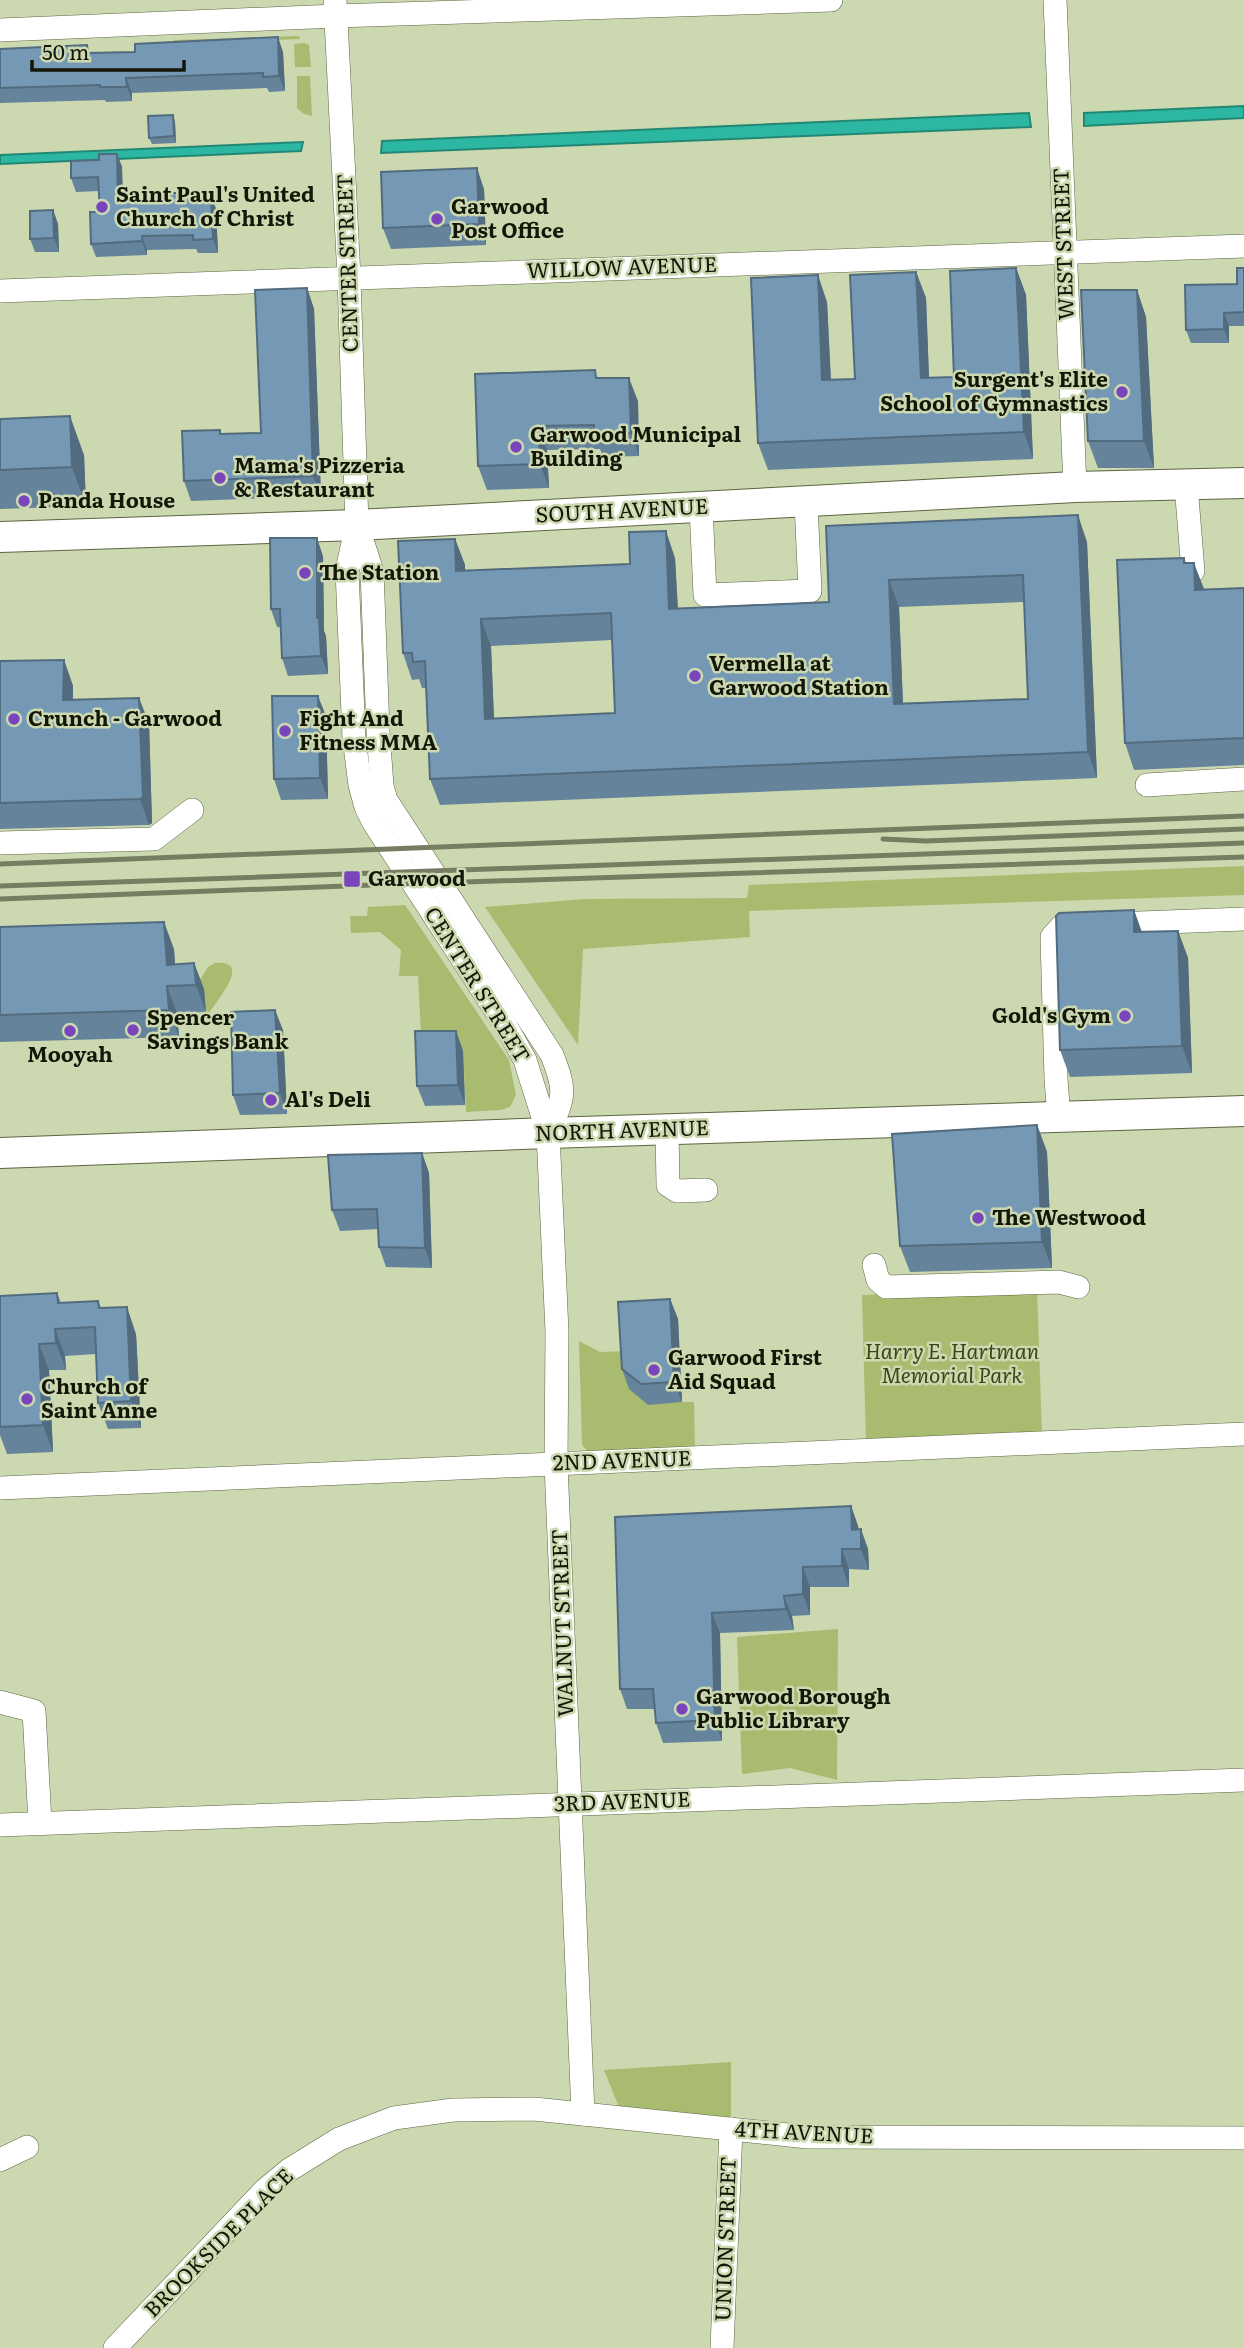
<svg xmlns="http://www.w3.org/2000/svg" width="1244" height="2348" viewBox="0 0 1244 2348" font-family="Literata,serif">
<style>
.green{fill:#a9bb6f}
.water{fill:#2bb7a2;stroke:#248774;stroke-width:2}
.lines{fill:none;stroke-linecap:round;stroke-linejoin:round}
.minor-casing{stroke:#5c6540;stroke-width:24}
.major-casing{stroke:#5c6540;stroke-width:32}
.minor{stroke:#fff;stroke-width:23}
.major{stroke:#fff;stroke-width:30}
.rail{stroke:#767d61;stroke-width:5}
.wall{fill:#65849b;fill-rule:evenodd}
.shaded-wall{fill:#526b7e}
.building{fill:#7599b4;stroke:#526b7e;stroke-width:2;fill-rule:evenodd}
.poi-dot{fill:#7945bd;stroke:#ccd8af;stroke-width:2.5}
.labels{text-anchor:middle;stroke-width:5;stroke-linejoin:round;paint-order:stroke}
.poi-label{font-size:21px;font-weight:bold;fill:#131608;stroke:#ccd8af;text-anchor:start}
.street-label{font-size:21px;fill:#131608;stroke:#ccd8af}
.park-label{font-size:21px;font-style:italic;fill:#3b4515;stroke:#ccd8af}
</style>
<rect width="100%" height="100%" fill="#ccd8af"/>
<g class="green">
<polygon points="299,36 300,39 174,44 174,40"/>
<polygon points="304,43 309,45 311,67 295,67 294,44"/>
<polygon points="297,76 310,76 312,116 304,114 297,108"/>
<polygon points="1244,866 1244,895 749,911 750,937 583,949 578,1045 485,907 585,899 747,898 749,885"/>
<polygon points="405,905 509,1060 516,1095 510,1107 501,1110 466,1112 463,1051 422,1052 418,976 399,976 401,950 380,932 351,933 350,916 367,916 368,907"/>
<path d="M215 963C255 960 214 1003 207 1017L204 990 200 980 208 967Z"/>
<polygon points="1037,1288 1042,1435 866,1441 862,1295"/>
<polygon points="579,1341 600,1352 627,1351 682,1402 694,1402 695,1451 589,1453 582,1445"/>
<polygon points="838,1629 837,1780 790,1768 742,1774 737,1637"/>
<polygon points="731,2062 731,2129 621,2112 604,2070"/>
</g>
<g class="water">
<polygon points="1244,106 1244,118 1084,126 1084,113"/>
<polygon points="1029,113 1031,127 381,153 382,141"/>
<polygon points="303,142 301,151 0,164 0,155"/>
</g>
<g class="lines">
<g class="minor-casing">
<g id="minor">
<polyline points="335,0 349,278 357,525 347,570 354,738 360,785 366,807 374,823 506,1026 525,1060 548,1133 557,1332 556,1464 583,2114"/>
<polyline points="1055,0 1075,487"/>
<polyline points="0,30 336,16 831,0"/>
<polyline points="0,291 1244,246"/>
<polyline points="1186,485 1193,571"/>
<polyline points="701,507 705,595 810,591 806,503"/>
<path d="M357 525 372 571 378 731 382 786 386 800 552 1055C567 1093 564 1097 548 1133"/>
<polyline points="1147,785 1244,779"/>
<polyline points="0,843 154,839 192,810"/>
<polyline points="1059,1118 1056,1079 1052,937 1062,926 1244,919"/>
<polyline points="667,1130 668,1185 677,1191 706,1190"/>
<polyline points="874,1265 878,1280 886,1287 1059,1282 1078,1287"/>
<polyline points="0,1488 1244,1434"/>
<polyline points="0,1702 34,1711 40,1823"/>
<polyline points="0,1825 1244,1780"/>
<polyline points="0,2160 27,2147"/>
<polyline points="115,2348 266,2189 289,2170 339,2139 394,2118 453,2110 534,2109 808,2137 1244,2138"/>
<polyline points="722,2348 731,2129"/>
</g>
</g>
<g class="major-casing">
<g id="major">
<polyline points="0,537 357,525 1075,487 1244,483"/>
<polyline points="0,1153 548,1133 1244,1111"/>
</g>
</g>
<use href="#minor" class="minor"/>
<use href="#major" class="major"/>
<g class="rail">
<polyline points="883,839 926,841 1244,829"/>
<polyline points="0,864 1244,816"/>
<polyline points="0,886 1244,843"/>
<polyline points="0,899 372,885 1244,857"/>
</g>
</g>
<g class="wall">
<polygon points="0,49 90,53 283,52 285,91 269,92 267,88 132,93 132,101 106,102 105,100 0,103"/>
<polygon points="175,122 176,143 152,144 149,138"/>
<polygon points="117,154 122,167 123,198 168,196 185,193 186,196 211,195 216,209 218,253 198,253 196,249 147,250 147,255 96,257 91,244 100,212 99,191 76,192 71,178 99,160"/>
<polygon points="484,189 486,245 391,249 383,228"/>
<polygon points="53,210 58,224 59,252 35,252 30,239"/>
<polygon points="1016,268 1026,295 1033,459 768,470 758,443 827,302 831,380 855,379 916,272 926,298 929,378 954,377"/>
<polygon points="1244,268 1244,326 1229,326 1229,343 1191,343 1186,330 1237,284"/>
<polygon points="307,288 314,309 321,496 191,501 184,481 221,434 261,433"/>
<polygon points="1137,290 1146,317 1154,468 1098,468 1088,441"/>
<polygon points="598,378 638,401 639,456 603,457 600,449 547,450 549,488 487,490 478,466"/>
<polygon points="0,419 84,455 86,506 0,509"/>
<path d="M826 526 1087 542 1097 778 440 805 430 779 426 688H422L419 679 412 680 403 653 455 539 465 565V571L630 564 675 558 678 608 829 602ZM1024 602 1028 699 903 703 899 607ZM612 640 615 713 494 719 491 646Z"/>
<polygon points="323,556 324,631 326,636 328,674 288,676 282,658 280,627 277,627 271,609"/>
<polygon points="1184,558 1186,563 1204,589 1244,588 1244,765 1134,770 1125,743"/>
<polygon points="64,660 73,686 73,700 149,723 152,823 149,825 0,829 0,661"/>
<polygon points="326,716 328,799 281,800 274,779"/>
<polygon points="1134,910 1142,932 1178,931 1188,958 1192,1073 1070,1077 1060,1050"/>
<polygon points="0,927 174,949 175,964 194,963 204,989 206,1012 177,1013 179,1037 0,1042"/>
<polygon points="283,1030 287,1114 240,1115 233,1095"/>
<polygon points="456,1031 463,1051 465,1105 425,1106 417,1086"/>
<polygon points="1037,1125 1047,1152 1052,1268 910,1272 900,1246"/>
<polygon points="422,1153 429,1173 432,1268 386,1267 379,1247 378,1229 340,1231 332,1210"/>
<polygon points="57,1293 61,1303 98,1301 101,1308 136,1334 141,1428 108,1429 98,1403 96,1354 65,1356 66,1370 49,1370 53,1452 7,1454 0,1435 0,1296"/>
<polygon points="670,1299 678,1319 682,1402 648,1405 629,1389 622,1369"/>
<polygon points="851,1506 859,1529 868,1549 869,1570 849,1569 849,1587 810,1587 810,1615 792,1616 794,1630 720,1633 722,1741 663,1743 656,1723 655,1709 627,1709 620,1689 615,1517"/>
</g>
<g class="shaded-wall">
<polygon points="278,37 283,52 285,91 279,76"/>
<polygon points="126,78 132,93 132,101 127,87"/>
<polygon points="173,115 175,122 176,143 174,136"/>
<polygon points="117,154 122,167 123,212 118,198"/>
<polygon points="477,168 484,189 486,245 479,224"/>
<polygon points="211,195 216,209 218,253 213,239"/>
<polygon points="53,210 58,224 59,252 54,238"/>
<polygon points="142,236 147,250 147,255 142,241"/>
<polygon points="1016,268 1026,295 1033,459 1024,432"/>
<polygon points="916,272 926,298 930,405 921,378"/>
<polygon points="818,275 827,302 832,407 822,380"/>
<polygon points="307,288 314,309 321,496 313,476"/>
<polygon points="1137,290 1146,317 1154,468 1144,441"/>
<polygon points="1224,313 1229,326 1229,343 1224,329"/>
<polygon points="629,378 638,401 639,456 631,433"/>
<polygon points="70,416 84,455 86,506 72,467"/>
<polygon points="539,426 547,450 549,488 540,464"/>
<polygon points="1078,515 1087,542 1097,778 1088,752"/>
<polygon points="666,531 675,558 679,635 669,609"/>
<polygon points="317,538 323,556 324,631 326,636 328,674 321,656 317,618"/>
<polygon points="455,539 465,565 466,598 456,571"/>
<polygon points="1194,563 1204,589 1195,590"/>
<polygon points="889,580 899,607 904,730 894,704"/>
<polygon points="481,619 491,646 495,746 485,719"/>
<polygon points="64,660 73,686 72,726 63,700"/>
<polygon points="318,696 326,716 328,799 320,778"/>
<polygon points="139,698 149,723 152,823 149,825 140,799"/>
<polygon points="1134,910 1143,937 1134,932"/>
<polygon points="164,922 174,949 176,986 167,965"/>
<polygon points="1178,931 1188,958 1192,1073 1182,1046"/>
<polygon points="194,963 204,989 206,1012 196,985"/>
<polygon points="167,986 177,1013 179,1037 169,1010"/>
<polygon points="275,1010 283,1030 287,1114 280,1093"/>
<polygon points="456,1031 463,1051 465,1105 458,1085"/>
<polygon points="1037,1125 1047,1152 1052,1268 1042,1242"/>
<polygon points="422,1153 429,1173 432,1268 425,1248"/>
<polygon points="670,1299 678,1319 682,1402 674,1382"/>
<polygon points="127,1307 136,1334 141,1428 131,1401"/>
<polygon points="55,1329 65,1356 66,1370 56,1343"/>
<polygon points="39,1344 49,1370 53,1452 43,1425"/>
<polygon points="851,1506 858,1526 859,1550 852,1530"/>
<polygon points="861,1529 868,1549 869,1570 861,1549"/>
<polygon points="842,1549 849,1569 849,1587 842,1566"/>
<polygon points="803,1567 810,1587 810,1615 803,1594"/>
<polygon points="784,1596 792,1616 794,1630 786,1609"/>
<polygon points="712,1613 720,1633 722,1741 715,1720"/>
</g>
<g class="building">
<polygon points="278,37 279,76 263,77 263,73 126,78 127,87 100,87 100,85 0,88 0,49 87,45 88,53 135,52 135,44"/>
<polygon points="173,115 174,136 149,138 148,116"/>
<polygon points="99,154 117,154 118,198 168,196 168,193 185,193 185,196 211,195 213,239 193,240 193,235 142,236 142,241 91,244 90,212 100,212 98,177 71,178 71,161 99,160"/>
<polygon points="477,168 479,224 383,228 381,172"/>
<polygon points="53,210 54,238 30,239 30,211"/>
<polygon points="1016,268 1024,432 758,443 751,278 818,275 822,380 855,379 850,275 916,272 921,378 954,377 950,271"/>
<polygon points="1237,268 1244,268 1244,312 1224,313 1224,329 1186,330 1185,285 1237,284"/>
<polygon points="307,288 313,476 184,481 182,431 220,430 220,434 261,433 255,290"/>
<polygon points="1081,290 1137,290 1144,441 1088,441"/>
<polygon points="595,370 596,378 629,378 631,433 594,433 594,425 539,426 540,464 478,466 475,374"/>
<polygon points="70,416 72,467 0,470 0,419"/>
<path d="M1078 515 1088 752 430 779 425 661 413 662 412 653H403L398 541 455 539 456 571 630 564 629 532 666 531 669 609 829 602 826 526ZM1023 575 1028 699 894 704 889 580ZM611 613 615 713 485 719 481 619Z"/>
<polygon points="270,538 317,538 317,618 319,618 321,656 282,658 280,609 271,609"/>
<polygon points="1184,558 1184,563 1194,563 1195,590 1244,588 1244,738 1125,743 1117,560"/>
<polygon points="64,660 63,700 139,698 143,797 140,799 0,803 0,661"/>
<polygon points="272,696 318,696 320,778 274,779"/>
<polygon points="1134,910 1134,932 1178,931 1182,1046 1060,1050 1056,916 1059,913"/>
<polygon points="164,922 167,965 194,963 196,985 167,986 169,1010 0,1015 0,927"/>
<polygon points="275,1010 280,1093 233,1095 231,1012"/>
<polygon points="415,1031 456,1031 458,1085 417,1086"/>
<polygon points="1037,1125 1042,1242 900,1246 892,1134"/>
<polygon points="422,1153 425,1248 379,1247 377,1209 332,1210 328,1155"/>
<polygon points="57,1293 58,1303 98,1301 99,1308 127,1307 131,1401 98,1403 95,1327 55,1329 56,1343 39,1344 43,1425 0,1427 0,1296"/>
<polygon points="670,1299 674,1382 641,1384 622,1369 618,1302"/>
<polygon points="851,1506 852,1530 861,1529 861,1549 842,1549 842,1566 803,1567 803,1594 784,1596 786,1609 712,1613 715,1720 656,1723 653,1689 620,1689 615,1517"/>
</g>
<g class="poi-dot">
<circle cx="102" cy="207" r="7"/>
<circle cx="437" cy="219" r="7"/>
<circle cx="1122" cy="392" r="7"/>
<circle cx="516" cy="447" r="7"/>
<circle cx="220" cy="478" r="7"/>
<circle cx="24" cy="501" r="7"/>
<circle cx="305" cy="573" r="7"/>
<circle cx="695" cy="676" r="7"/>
<circle cx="14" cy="719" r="7"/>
<circle cx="285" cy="731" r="7"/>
<rect x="343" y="870" width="18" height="18" rx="3.5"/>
<circle cx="1125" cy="1016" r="7"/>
<circle cx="133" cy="1030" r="7"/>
<circle cx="70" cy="1031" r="7"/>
<circle cx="271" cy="1100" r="7"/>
<circle cx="978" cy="1218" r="7"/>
<circle cx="654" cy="1370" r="7"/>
<circle cx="27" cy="1399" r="7"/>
<circle cx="682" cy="1709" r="7"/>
</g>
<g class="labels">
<g class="poi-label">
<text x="116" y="202">Saint Paul's United<tspan x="116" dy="24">Church of Christ</tspan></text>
<text x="451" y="214">Garwood<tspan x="451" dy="24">Post Office</tspan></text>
<text x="1108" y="387" text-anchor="end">Surgent's Elite<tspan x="1108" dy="24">School of Gymnastics</tspan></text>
<text x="530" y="442">Garwood Municipal<tspan x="530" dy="24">Building</tspan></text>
<text x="234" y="473">Mama's Pizzeria<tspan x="234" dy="24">&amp; Restaurant</tspan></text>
<text x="38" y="508">Panda House</text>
<text x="319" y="580">The Station</text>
<text x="709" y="671">Vermella at<tspan x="709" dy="24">Garwood Station</tspan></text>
<text x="28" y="726">Crunch - Garwood</text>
<text x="299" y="726">Fight And<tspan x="299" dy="24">Fitness MMA</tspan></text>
<text x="368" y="886">Garwood</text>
<text x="1111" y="1023" text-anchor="end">Gold's Gym</text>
<text x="147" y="1025">Spencer<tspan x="147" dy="24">Savings Bank</tspan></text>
<text x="70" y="1062" text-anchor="middle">Mooyah</text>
<text x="285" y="1107">Al's Deli</text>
<text x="992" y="1225">The Westwood</text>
<text x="668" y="1365">Garwood First<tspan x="668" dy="24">Aid Squad</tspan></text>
<text x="41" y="1394">Church of<tspan x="41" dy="24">Saint Anne</tspan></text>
<text x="696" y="1704">Garwood Borough<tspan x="696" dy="24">Public Library</tspan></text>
</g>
<g class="street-label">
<text transform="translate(1064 244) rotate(-92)" y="7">WEST STREET</text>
<text transform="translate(348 263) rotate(-92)" y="7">CENTER STREET</text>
<text transform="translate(622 268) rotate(-2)" y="7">WILLOW AVENUE</text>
<text transform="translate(622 511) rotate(-3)" y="7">SOUTH AVENUE</text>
<text transform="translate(477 985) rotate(58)" y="7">CENTER STREET</text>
<text transform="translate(622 1131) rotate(-2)" y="7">NORTH AVENUE</text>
<text transform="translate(622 1461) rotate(-2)" y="7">2ND AVENUE</text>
<text transform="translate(563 1623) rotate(-92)" y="7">WALNUT STREET</text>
<text transform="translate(622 1802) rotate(-2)" y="7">3RD AVENUE</text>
<text transform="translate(804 2133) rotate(3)" y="7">4TH AVENUE</text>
<text transform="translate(726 2239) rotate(-88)" y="7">UNION STREET</text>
<text transform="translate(219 2243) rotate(-45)" y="7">BROOKSIDE PLACE</text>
</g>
<g class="park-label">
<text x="952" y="1359">Harry E. Hartman<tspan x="952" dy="24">Memorial Park</tspan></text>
</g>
</g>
<path d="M32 60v10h152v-10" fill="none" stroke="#131608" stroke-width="3.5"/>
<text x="42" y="60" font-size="21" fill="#131608" stroke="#ccd8af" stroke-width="5" paint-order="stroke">50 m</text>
</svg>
